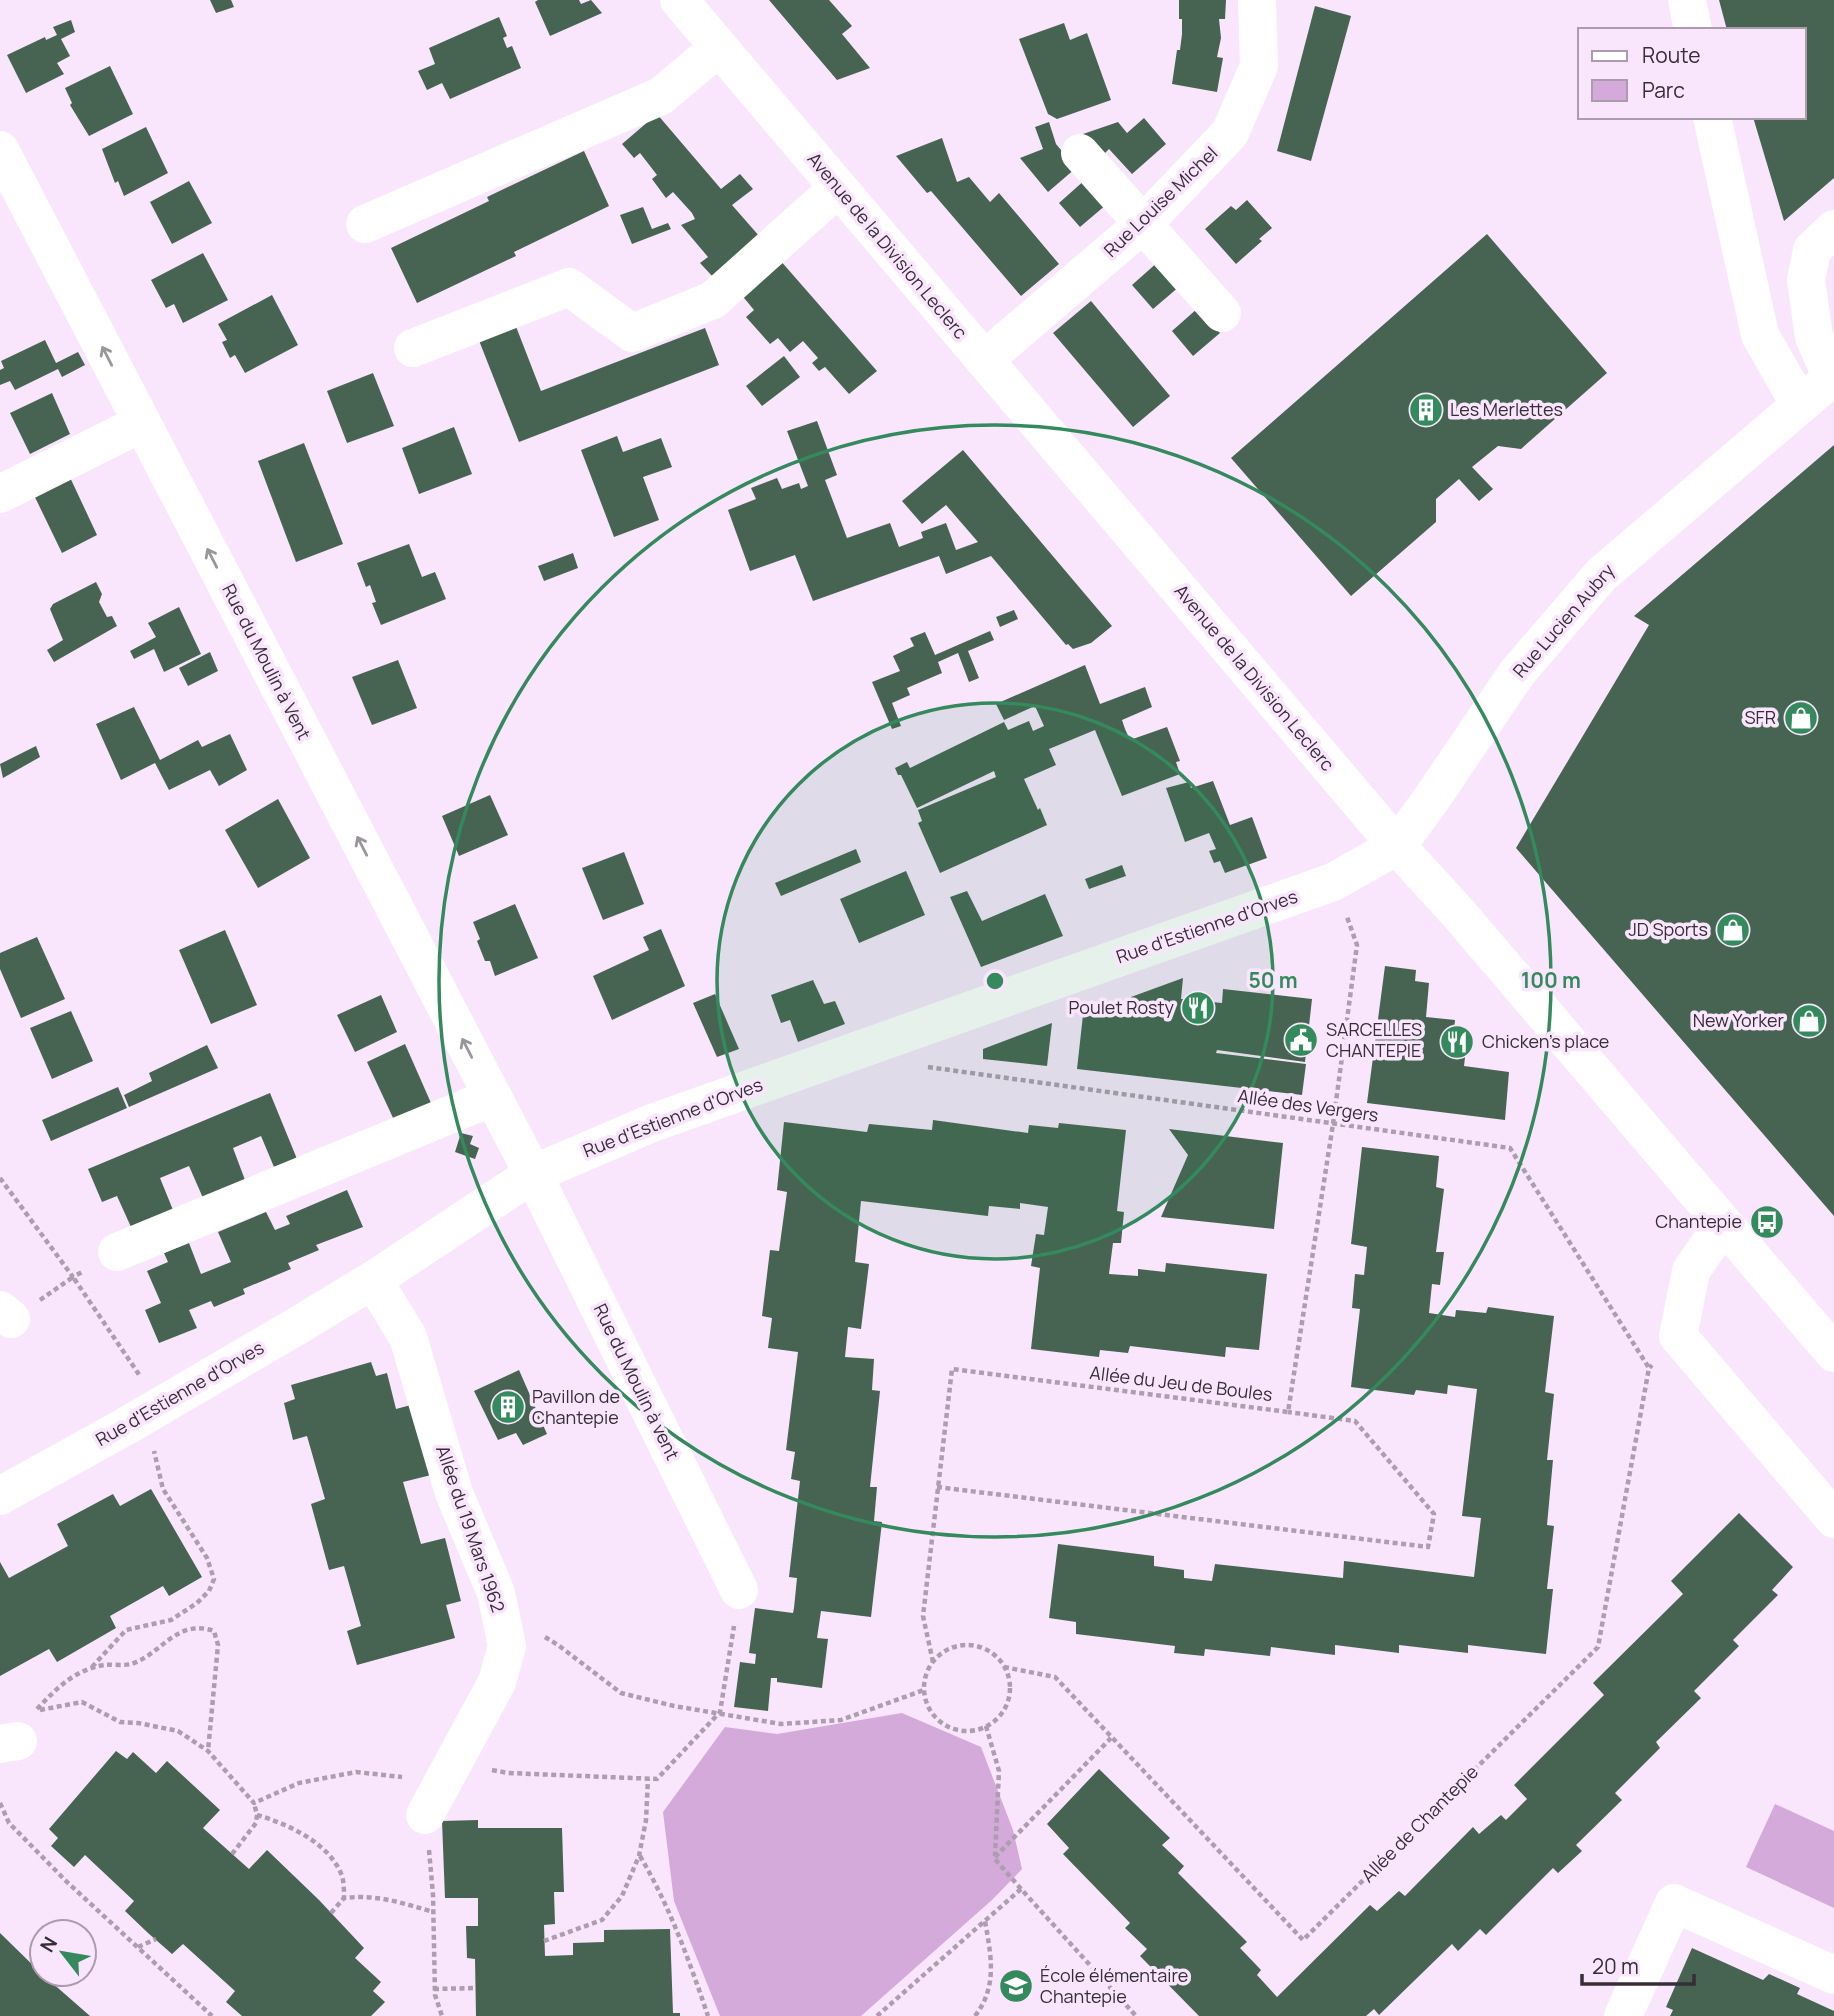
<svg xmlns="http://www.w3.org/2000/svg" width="1834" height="2016" viewBox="0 0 1834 2016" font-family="Manrope,sans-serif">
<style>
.green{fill:#d3aada}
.building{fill:#466451}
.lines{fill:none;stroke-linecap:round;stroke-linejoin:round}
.path{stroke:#ac9daf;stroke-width:4.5;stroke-dasharray:5 3.5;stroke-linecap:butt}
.minor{stroke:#fff;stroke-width:38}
.major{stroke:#fff;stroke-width:38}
.oneway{stroke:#9a969b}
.ring{fill:none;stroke:#34895d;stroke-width:3.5}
.labels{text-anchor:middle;stroke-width:7;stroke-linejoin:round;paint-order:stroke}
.street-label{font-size:18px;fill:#362d37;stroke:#f9e6fc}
.poi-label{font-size:18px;fill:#362d37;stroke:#f9e6fc;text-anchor:start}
.centre{fill:#34895d;stroke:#f9e6fc;stroke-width:3.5}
.ring-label{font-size:21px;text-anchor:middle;font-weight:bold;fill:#34895d;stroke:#f9e6fc;stroke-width:7;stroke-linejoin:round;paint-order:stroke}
</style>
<rect width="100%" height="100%" fill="#f9e6fc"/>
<g class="green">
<polygon points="902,1713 981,1747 1013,1830 1022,1869 992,1900 861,2016 720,2016 674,1901 663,1812 725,1727 777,1734"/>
<polygon points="1775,1804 1834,1831 1834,1908 1746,1867"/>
</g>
<g class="building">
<polygon points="210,0 231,0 234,7 216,13"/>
<polygon points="538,0 579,0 581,4 591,0 602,13 550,36 535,2"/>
<polygon points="769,0 829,0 852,26 842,34 870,68 837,80"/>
<polygon points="1179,0 1226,0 1225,19 1219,19 1221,38 1217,57 1223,58 1217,92 1172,84 1177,50 1180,50 1182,34 1182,19 1179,19"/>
<polygon points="1719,0 1834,0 1834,178 1784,221 1753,117 1804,117 1804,30 1727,30"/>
<polygon points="1315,6 1351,16 1311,161 1277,151"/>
<polygon points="499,17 507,36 503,38 507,48 512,46 521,68 450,99 442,83 427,90 418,71 435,64 429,48"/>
<polygon points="71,20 75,32 61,39 70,56 57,63 64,74 26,93 7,55 45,37 46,40 57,35 53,27"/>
<polygon points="1064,23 1070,40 1087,33 1111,100 1057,119 1048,114 1019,39"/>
<polygon points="110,66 133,114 89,136 70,105 72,103 65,88"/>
<polygon points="657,114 721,189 740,174 753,189 732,205 760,237 713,277 700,263 708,257 681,225 695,219 692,213 673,192 666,198 652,179 657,175 640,153 634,158 622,144"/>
<polygon points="1144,118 1166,144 1132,174 1109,149 1102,156 1083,134 1118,122 1127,133"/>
<polygon points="1049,122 1056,144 1076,168 1048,192 1020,158 1043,149 1035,127"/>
<polygon points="146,127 168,173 124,196 118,181 115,183 102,149"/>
<polygon points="942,138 957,182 969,177 990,202 999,193 1059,264 1021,296 931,191 927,193 896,156"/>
<polygon points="584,151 609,206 514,252 516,256 417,303 391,248 489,201 487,197"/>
<polygon points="1086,179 1107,204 1080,227 1059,203"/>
<polygon points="189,181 212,223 172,244 150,202"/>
<polygon points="1247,200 1272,228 1259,239 1262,241 1236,264 1205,229 1231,206 1236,210"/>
<polygon points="643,207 652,229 668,223 671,229 632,244 620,215"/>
<polygon points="1487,234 1607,373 1521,449 1498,446 1472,467 1493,489 1479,501 1459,479 1436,499 1436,522 1351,596 1231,458"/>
<polygon points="203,253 228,300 183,323 174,304 166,308 151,280"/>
<polygon points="779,259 877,371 849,394 825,367 819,371 812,363 818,358 803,341 790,352 778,338 770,344 746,317 754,310 740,293"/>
<polygon points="1159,261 1180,286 1153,309 1132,285"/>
<polygon points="272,295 298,345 245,373 235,355 230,358 222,342 227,340 218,324"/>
<polygon points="1091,301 1170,396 1133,427 1053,333"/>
<polygon points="1198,308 1220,333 1193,356 1172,331"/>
<polygon points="515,324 541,391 705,328 719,365 519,442 478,338"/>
<polygon points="45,340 56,363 78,352 85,365 62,377 58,369 15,390 10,381 0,385 0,370 4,368 1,361"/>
<polygon points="784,356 800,377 762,406 746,386"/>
<polygon points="373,373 394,426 347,443 327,391"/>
<polygon points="52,393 70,434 30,454 10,413"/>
<polygon points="817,421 837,475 825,480 847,538 890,523 899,547 923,538 921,532 946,523 956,550 978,542 946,505 922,524 902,501 963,450 1112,626 1091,643 1073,649 1068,644 1066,645 991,556 946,574 939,556 813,601 795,555 750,571 728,510 756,499 751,488 777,478 782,489 799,483 801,489 808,486 787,431"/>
<polygon points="454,427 472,474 419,494 402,448"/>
<polygon points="617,436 623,452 661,438 672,467 643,477 659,520 614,537 581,450"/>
<polygon points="304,443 343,544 296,562 258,461"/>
<polygon points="1834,445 1834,1216 1516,848 1649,625 1634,616"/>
<polygon points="67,471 97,535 62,553 31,489"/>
<polygon points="409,544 422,577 435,572 446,599 381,625 372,603 376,602 370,585 366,587 357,563"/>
<polygon points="573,553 578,568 544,581 538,566"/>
<polygon points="96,582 102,594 99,602 107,617 112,616 117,626 54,662 47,650 63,640 50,609 53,604"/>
<polygon points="179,607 201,654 164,672 154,649 134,659 130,651 156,637 148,623"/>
<polygon points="1014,610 1018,619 1000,627 996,617"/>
<polygon points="990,631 994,640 968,651 979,678 969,682 958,653 938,662 942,673 907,688 910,695 892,703 901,726 892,729 872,682 900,671 893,656 914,646 910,638 925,632 935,655"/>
<polygon points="210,652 218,671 188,686 179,668"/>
<polygon points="398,660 417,708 372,725 352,677"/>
<polygon points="1085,665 1100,704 1145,687 1152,707 1122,720 1125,729 1130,740 1167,727 1180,761 1176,762 1180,774 1122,796 1095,730 1049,749 1056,765 1024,779 1038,810 1040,808 1047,825 940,873 918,823 922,821 918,810 996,777 994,771 917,808 901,775 898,775 895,768 907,762 910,768 1004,722 1008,730 1029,721 1033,731 1044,726 1035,706 1004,720 996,704"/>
<polygon points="134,707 160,760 198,740 202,747 230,734 247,770 219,786 210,770 169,790 155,763 121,780 96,724"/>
<polygon points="36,746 40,757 3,778 0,764"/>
<polygon points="1213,781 1230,825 1252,817 1267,858 1225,873 1220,861 1214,863 1209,851 1216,849 1209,833 1185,842 1166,788 1189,782 1191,788"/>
<polygon points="490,795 508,835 459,856 442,816"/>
<polygon points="278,799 310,858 258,888 225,830"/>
<polygon points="856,849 861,862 781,896 775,883"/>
<polygon points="624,852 644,904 603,920 582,868"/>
<polygon points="1122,865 1126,876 1089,889 1085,879"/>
<polygon points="906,871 925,915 859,943 840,899"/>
<polygon points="967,891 982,921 1045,894 1063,936 981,967 950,897"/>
<polygon points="515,904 538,958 495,976 490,961 485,961 477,941 480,939 473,922"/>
<polygon points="661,929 685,986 612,1020 593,976 649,950 643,937"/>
<polygon points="225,930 257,1005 211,1024 179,950"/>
<polygon points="37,937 65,999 21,1018 0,969 0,953"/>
<polygon points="1385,966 1416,970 1415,981 1429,983 1426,1017 1455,1020 1454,1031 1468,1032 1464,1066 1509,1072 1505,1120 1367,1103"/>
<polygon points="1183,978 1181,999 1222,1003 1223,989 1312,999 1305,1062 1217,1050 1216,1053 1306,1064 1302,1095 1077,1069 1083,1015 1089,1013 1129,1017 1131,997"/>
<polygon points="813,980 824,1004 835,1001 845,1024 798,1042 790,1020 781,1023 771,995"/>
<polygon points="715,994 739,1049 717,1057 693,1003"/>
<polygon points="381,995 397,1032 355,1052 337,1015"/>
<polygon points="71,1011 93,1061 52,1079 30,1028"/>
<polygon points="1052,1023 1047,1066 983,1059 983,1049"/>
<polygon points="405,1044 431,1103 394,1120 367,1062"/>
<polygon points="207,1045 218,1068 129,1107 124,1095 152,1081 149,1073"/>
<polygon points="118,1087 127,1108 51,1141 42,1120"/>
<polygon points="270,1093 297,1159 274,1167 261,1136 233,1148 245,1180 203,1198 189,1166 160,1178 173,1210 131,1227 117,1196 102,1202 88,1169"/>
<polygon points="933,1120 1028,1133 1029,1125 1058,1128 1059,1123 1126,1130 1117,1211 1124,1212 1121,1243 1113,1243 1109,1274 1138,1276 1138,1269 1165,1272 1166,1263 1267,1274 1259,1350 1226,1347 1225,1357 1130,1346 1128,1353 1100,1350 1099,1357 1031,1349 1040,1268 1031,1266 1036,1234 1044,1235 1048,1207 1020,1203 1020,1209 989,1206 988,1216 861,1201 855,1262 869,1264 861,1329 848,1327 845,1357 874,1359 872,1390 880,1391 870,1487 877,1487 874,1521 882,1522 871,1617 821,1611 817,1638 828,1639 822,1688 777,1682 777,1678 771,1678 768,1711 734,1707 740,1662 755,1664 756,1654 749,1653 755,1608 793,1613 794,1608 797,1578 789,1577 800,1481 791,1479 795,1452 786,1450 798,1352 768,1348 772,1318 762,1316 770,1250 779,1251 787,1192 777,1190 784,1122 867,1132 869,1124 932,1130"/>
<polygon points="1169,1129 1283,1143 1274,1229 1161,1217 1188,1155"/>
<polygon points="461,1133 473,1136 470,1144 479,1148 475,1159 455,1152"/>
<polygon points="1362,1147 1439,1156 1436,1187 1444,1189 1436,1252 1444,1252 1440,1285 1432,1284 1429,1313 1455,1317 1456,1310 1486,1313 1488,1307 1554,1316 1545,1392 1554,1394 1547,1460 1553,1460 1547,1525 1554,1526 1547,1589 1553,1589 1546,1654 1468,1645 1468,1653 1399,1645 1399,1653 1335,1645 1335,1655 1271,1647 1270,1656 1205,1649 1204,1656 1174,1653 1175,1646 1076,1634 1076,1622 1049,1618 1058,1544 1154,1556 1154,1566 1184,1570 1184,1578 1212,1581 1215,1564 1343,1578 1344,1561 1474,1577 1481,1518 1462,1516 1477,1389 1448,1385 1447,1394 1416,1390 1414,1395 1351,1387 1360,1309 1352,1308 1355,1274 1364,1275 1367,1247 1351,1244"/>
<polygon points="347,1190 363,1227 316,1245 319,1250 288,1263 291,1269 243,1289 245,1294 214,1307 211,1301 189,1310 197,1328 159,1343 145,1310 161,1303 147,1271 168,1262 164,1253 189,1243 201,1274 231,1262 218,1232 266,1212 275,1230 290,1224 286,1216"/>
<polygon points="371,1362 376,1376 387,1373 396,1409 411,1405 431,1475 403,1482 421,1544 445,1538 461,1601 446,1605 455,1638 357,1665 347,1631 361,1626 344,1566 329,1570 311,1504 325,1499 307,1436 293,1440 284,1403 295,1399 291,1385"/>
<polygon points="519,1370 547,1434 523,1445 516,1433 498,1440 474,1391"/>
<polygon points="151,1489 202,1577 169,1596 163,1586 110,1616 116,1628 57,1662 49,1649 0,1676 0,1562 9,1578 68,1546 57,1524 113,1494 120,1506"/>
<polygon points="1739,1513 1793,1567 1772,1590 1778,1595 1733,1640 1739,1646 1694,1691 1701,1698 1656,1742 1660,1748 1615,1793 1622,1800 1576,1845 1582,1851 1558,1873 1553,1868 1486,1935 1480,1929 1458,1951 1452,1944 1379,2015 1374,2009 1366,2016 1199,2016 1140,1956 1147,1949 1125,1928 1130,1923 1063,1854 1069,1848 1047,1824 1099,1769 1170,1838 1162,1845 1184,1866 1178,1873 1247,1942 1240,1948 1261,1970 1257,1975 1277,1997 1370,1905 1377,1911 1399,1891 1405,1896 1473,1827 1479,1834 1501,1815 1506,1820 1527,1799 1514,1785 1604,1695 1593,1683 1683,1594 1671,1581"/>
<polygon points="116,1751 127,1759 133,1752 156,1773 167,1761 220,1810 203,1828 249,1869 267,1850 319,1900 364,1948 355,1958 381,1982 373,1991 385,2002 371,2016 242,2016 226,2002 235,1991 183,1944 172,1954 148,1933 125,1911 134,1901 85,1855 74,1867 51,1846 58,1838 49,1829"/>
<polygon points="478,1820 478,1828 562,1828 564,1892 554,1892 555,1924 544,1925 545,1956 573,1955 573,1943 604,1942 604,1930 670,1929 673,2013 680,2013 680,2016 476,2016 475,1959 467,1958 466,1926 478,1926 478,1898 445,1898 442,1821"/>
<polygon points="0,1933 42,1974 90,2016 0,2016"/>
<polygon points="1692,1948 1763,1980 1769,1974 1800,1988 1797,1994 1834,2011 1834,2016 1670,2016 1673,2010 1666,2007"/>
</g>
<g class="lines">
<g class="path">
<polyline points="928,1067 1510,1148 1649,1368"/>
<polyline points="0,1178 73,1277 84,1271"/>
<polyline points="40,1300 73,1277 140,1376"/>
<polyline points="937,1487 1428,1547 1434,1514 1355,1421 1288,1412"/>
<polyline points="545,1637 558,1645 621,1693 674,1706 781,1724 841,1720 924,1690"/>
<circle cx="967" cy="1688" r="43"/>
<polyline points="933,1662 923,1616 952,1369 1288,1412 1333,1124 1357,945 1347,917"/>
<polyline points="92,1667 126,1630 171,1620 197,1603 209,1591 214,1579 207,1558 163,1489 154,1451"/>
<polyline points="1004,1667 1055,1677 1303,1940 1598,1647 1649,1368 1652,1365"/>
<path d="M37 1709C57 1688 74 1670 104 1665 112 1664 123 1666 131 1664 161 1655 176 1618 214 1631L218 1645 208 1751"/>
<polyline points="40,1710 82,1702 120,1722 138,1723 178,1731 208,1751 254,1803 299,1783 356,1772 402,1777"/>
<polyline points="986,1726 999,1771 995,1856"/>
<polyline points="492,1770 508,1773 657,1779 720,1712 734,1626"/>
<polyline points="0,1803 9,1823 67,1882 212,2016"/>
<path d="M257 1815C288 1824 330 1843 342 1876 344 1882 344 1891 344 1898"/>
<polyline points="429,1850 433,1895 435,1995 442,2016"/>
<polyline points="232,1854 256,1823 257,1815 254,1803"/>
<path d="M640 1856C670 1907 689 1960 708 2016"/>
<polyline points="1021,1889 994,1858 1111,1738"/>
<path d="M331 1913 344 1898C376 1894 403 1903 433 1912"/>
<polyline points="544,1941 602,1920 622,1896 639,1856 646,1820 648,1779"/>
<polyline points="138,1947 156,1939"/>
<polyline points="434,1989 476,1988"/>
<polyline points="877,2016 1021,1889 1136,2016"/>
<path d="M975 2016C998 1986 991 1956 985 1921"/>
</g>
<g class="minor">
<polyline points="1687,0 1693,30"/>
<polyline points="1712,117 1760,335 1800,405"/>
<polyline points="0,150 533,1174 739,1590"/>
<polyline points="1080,153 1222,313"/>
<polyline points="365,224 661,96 719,47"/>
<polyline points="413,348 569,287 632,333 713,300 838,188"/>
<polyline points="984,360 1143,224 1230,133 1259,66 1257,0"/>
<polyline points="1832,378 1814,337 1806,280 1812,250 1834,229"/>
<polyline points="0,494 142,423"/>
<polyline points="1723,1224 1691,1271 1678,1336 1834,1519"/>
<polyline points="117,1252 493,1097"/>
<polyline points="373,1280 408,1337 454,1493 496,1593 507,1646 497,1682 425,1815"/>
<polyline points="0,1310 11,1319"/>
<polyline points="0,1496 128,1425 297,1326 373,1280 533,1174 652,1123 1333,882 1397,846 1430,801 1517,673 1601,575 1834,376"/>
<polyline points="0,1744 18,1741"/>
<polyline points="1623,2016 1674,1903 1834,1975"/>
</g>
<polyline class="major" points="679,0 1397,846 1459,914 1834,1353"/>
</g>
<defs><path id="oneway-shaft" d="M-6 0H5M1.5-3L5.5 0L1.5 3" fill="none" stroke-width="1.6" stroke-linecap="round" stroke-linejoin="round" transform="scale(1.75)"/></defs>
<g class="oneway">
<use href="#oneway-shaft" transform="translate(107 356) rotate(-117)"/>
<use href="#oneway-shaft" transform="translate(212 558) rotate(-117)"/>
<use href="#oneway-shaft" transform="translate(362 846) rotate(-117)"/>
<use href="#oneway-shaft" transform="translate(467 1048) rotate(-117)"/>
</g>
<circle cx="995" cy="981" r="278" fill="#34895d" fill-opacity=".12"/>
<g class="ring">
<circle cx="995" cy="981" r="278"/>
<circle cx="995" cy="981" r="556"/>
</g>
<defs>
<g id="building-disc" transform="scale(1.75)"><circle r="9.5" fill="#34895d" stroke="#f9e6fc"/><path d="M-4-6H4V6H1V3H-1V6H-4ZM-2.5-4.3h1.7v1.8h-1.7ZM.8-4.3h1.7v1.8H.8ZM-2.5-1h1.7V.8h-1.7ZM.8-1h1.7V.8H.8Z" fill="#fff"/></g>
<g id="shop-disc" transform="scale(1.75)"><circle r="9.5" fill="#34895d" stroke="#f9e6fc"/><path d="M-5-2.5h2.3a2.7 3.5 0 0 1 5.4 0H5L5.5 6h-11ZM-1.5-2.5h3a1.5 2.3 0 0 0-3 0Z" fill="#fff"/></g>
<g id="restaurant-disc" transform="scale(1.75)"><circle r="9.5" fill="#34895d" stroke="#f9e6fc"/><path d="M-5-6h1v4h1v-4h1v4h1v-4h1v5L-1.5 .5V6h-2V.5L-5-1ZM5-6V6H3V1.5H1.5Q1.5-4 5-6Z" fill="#fff"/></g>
<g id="civic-disc" transform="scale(1.75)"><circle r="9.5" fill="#34895d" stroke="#f9e6fc"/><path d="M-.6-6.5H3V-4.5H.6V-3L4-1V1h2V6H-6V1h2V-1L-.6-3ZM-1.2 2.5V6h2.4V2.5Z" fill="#fff"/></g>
<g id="bus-disc" transform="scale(1.75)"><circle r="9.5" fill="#34895d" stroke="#f9e6fc"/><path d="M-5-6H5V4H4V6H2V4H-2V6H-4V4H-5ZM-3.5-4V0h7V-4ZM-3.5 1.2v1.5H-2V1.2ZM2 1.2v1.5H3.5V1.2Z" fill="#fff"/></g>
<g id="school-disc" transform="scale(1.75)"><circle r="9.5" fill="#34895d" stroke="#f9e6fc"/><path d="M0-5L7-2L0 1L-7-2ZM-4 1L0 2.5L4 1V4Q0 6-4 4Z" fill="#fff"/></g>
</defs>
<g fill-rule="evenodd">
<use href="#building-disc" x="1426" y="410"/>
<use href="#shop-disc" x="1801" y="718"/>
<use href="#shop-disc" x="1733" y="930"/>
<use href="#restaurant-disc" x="1198" y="1008"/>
<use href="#shop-disc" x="1809" y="1021"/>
<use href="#civic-disc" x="1301" y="1040"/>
<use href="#restaurant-disc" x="1457" y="1042"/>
<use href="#bus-disc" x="1767" y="1222"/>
<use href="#building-disc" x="508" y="1407"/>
<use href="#school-disc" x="1016" y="1986"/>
</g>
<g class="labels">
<g class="street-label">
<text transform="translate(1161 202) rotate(-44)" y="6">Rue Louise Michel</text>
<text transform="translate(887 246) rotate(50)" y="6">Avenue de la Division Leclerc</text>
<text transform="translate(1564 621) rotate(-49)" y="6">Rue Lucien Aubry</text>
<text transform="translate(266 662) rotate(63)" y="6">Rue du Moulin à Vent</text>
<text transform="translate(1254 678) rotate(50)" y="6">Avenue de la Division Leclerc</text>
<text transform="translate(1207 927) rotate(-19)" y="6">Rue d'Estienne d'Orves</text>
<text transform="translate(1308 1106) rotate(8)" y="6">Allée des Vergers</text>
<text transform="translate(673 1118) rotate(-21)" y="6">Rue d'Estienne d'Orves</text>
<text transform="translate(636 1382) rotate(64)" y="6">Rue du Moulin à vent</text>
<text transform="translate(1181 1384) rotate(7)" y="6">Allée du Jeu de Boules</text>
<text transform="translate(180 1394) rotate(-30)" y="6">Rue d'Estienne d'Orves</text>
<text transform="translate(470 1529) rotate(71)" y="6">Allée du 19 Mars 1962</text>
<text transform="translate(1420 1824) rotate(-45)" y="6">Allée de Chantepie</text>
</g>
<g class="poi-label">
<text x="1450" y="416">Les Merlettes</text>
<text x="1776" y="724" text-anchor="end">SFR</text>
<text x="1708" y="936" text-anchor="end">JD Sports</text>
<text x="1174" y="1014" text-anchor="end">Poulet Rosty</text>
<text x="1784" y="1027" text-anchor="end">New Yorker</text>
<text x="1326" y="1036">SARCELLES<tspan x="1326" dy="21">CHANTEPIE</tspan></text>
<text x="1482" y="1048">Chicken's place</text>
<text x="1742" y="1228" text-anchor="end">Chantepie</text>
<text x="532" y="1403">Pavillon de<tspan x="532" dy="21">Chantepie</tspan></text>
<text x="1040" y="1982">École élémentaire<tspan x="1040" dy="21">Chantepie</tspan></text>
</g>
</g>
<circle cx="995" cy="981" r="10" class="centre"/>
<g class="ring-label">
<text x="1273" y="988">50 m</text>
<text x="1551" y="988">100 m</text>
</g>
<rect x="1578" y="28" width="228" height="91" fill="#f9e6fc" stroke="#ab9cad" stroke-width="2"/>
<rect x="1592" y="51" width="35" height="10" fill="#ffffff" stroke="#ab9cad" stroke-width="2"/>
<text x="1642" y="63" font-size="21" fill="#362d37">Route</text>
<rect x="1592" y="80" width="35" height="21" fill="#d3aada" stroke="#ab9cad" stroke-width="2"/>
<text x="1642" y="98" font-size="21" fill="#362d37">Parc</text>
<g transform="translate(63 1953) rotate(301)"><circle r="33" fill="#f9e6fc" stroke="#ab9cad" stroke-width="2"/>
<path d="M0-5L12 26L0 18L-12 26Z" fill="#34895d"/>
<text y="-10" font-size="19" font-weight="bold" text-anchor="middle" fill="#362d37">N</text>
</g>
<path d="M1582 1974v10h112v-10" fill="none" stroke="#362d37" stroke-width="3.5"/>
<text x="1592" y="1974" font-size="21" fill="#362d37" stroke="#f9e6fc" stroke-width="5" paint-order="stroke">20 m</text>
</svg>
